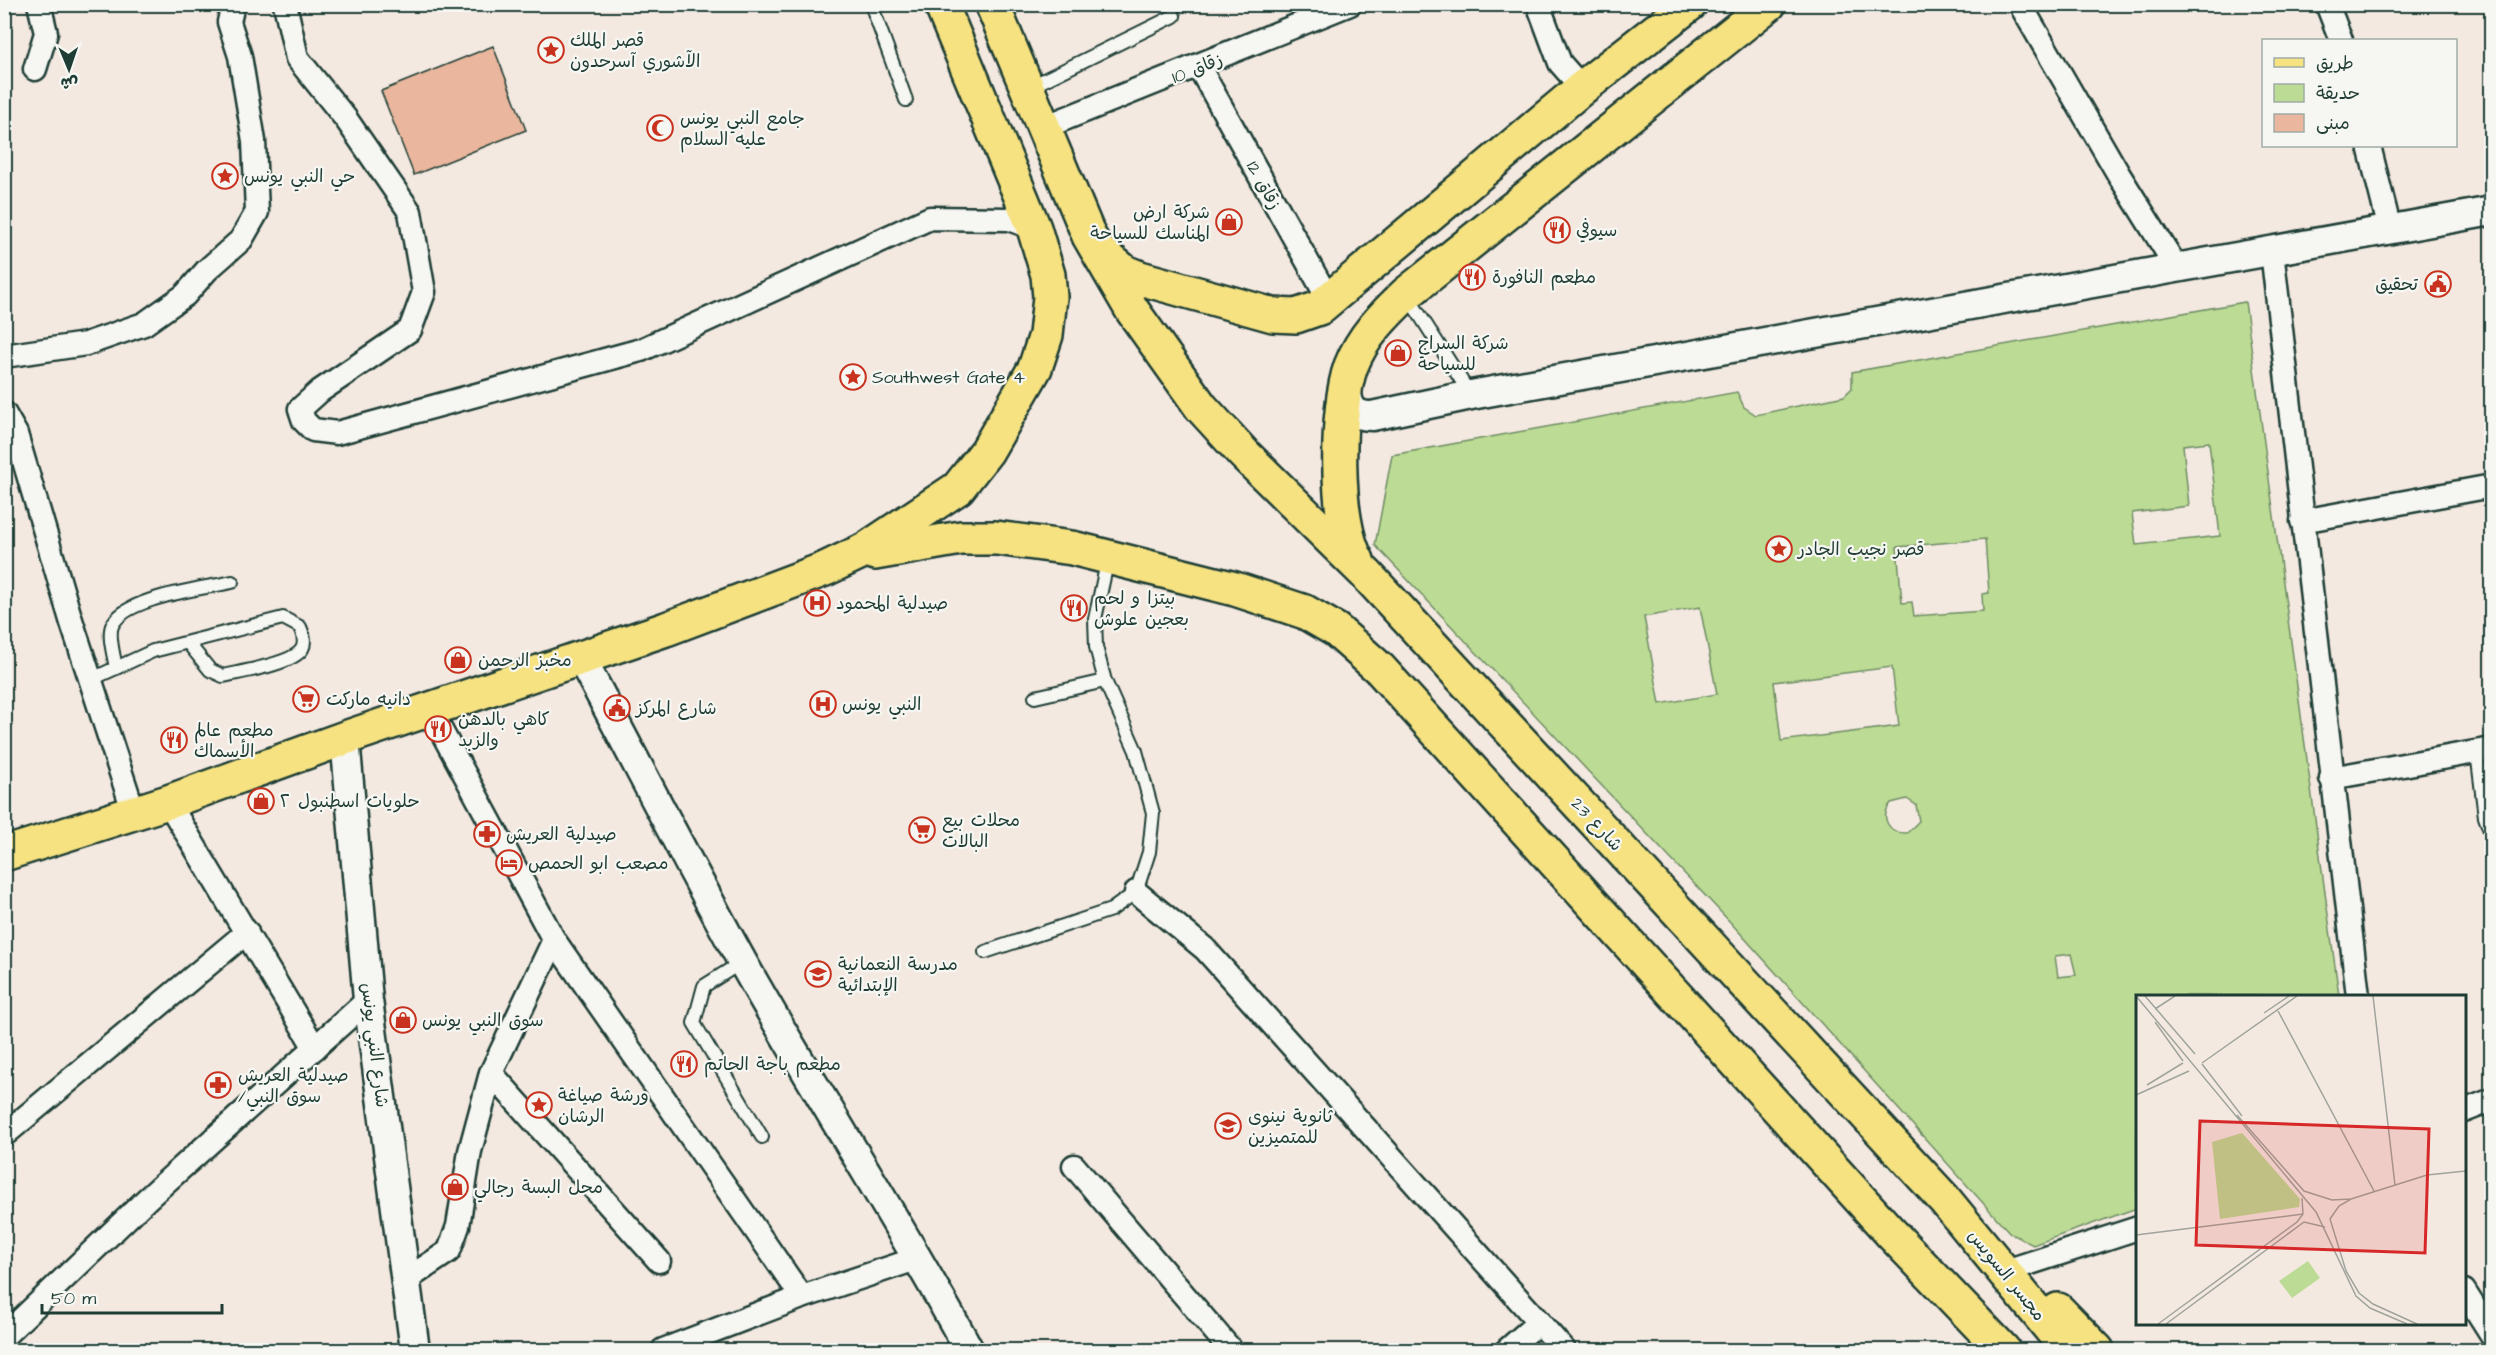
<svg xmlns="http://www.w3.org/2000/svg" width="2496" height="1355" viewBox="0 0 2496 1355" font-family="'Architects Daughter','Playpen Sans Arabic',sans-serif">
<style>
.green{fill:#bcdb94;stroke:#6e8c64;stroke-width:1.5;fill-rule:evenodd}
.building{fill:#eab69d;stroke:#1f3d34;stroke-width:1.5}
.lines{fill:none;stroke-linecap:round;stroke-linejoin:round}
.service-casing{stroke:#1f3d34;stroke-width:16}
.minor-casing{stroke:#1f3d34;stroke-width:27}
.tertiary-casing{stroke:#1f3d34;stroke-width:33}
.primary-casing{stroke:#1f3d34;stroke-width:38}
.service{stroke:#f6f6f2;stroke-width:12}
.minor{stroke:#f6f6f2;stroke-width:22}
.tertiary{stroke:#f6f6f2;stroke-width:28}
.primary{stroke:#f6e281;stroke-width:33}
.labels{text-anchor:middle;stroke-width:4.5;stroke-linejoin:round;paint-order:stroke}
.poi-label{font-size:18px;fill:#1f3d34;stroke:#f6f6f2;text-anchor:start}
.street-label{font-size:18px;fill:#1f3d34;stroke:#f6f6f2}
.inset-road{fill:none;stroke:#9fa49c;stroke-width:1.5}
.view{fill:#d62828;fill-opacity:0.15;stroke:#d62828;stroke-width:3}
.inset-edge{fill:none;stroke:#1f3d34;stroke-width:3}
</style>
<rect width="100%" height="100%" fill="#f4e9e1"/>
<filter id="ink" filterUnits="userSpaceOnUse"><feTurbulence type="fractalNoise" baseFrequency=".0167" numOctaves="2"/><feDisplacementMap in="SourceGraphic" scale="12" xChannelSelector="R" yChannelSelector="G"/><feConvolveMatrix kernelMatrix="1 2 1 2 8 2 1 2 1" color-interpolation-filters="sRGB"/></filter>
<g filter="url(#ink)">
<path class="green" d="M2245 302 2339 996H2138L2137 1208 2033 1245 2010 1233 1731 923 1375 545 1392 455 1737 392 1744 407 1756 415 1844 396 1852 388V372ZM2209 442 2220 536 2136 545 2132 513 2189 506 2183 445ZM1985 539 1989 593 1982 594 1983 611 1914 616 1912 602 1902 603 1897 547ZM1700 607 1717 694 1660 704 1644 617ZM1892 667 1899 726 1781 741 1774 682ZM1907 799 1916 805 1919 821 1907 833C1889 834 1879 818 1891 803ZM2071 954 2076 975 2058 977 2055 956Z"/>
<polygon class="building" points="493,46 526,130 414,175 381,91"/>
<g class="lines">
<g class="service-casing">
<g id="service">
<polyline points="871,4 906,100"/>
<polyline points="1030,87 1174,16"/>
<polyline points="1407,295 1470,394"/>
<path d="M116 668C114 656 108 636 112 626 124 597 203 589 232 582"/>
<path d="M92 679 153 651 283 618 300 627C303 634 306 642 302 649 293 664 240 672 223 676L210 670 188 643"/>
<polyline points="1035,697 1105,681"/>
<polyline points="2477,752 2485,817 2492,836"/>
<polyline points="985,952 1111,910 1136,892 1149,852 1153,813 1136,751 1105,681 1096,647 1095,619 1108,558"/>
<polyline points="742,962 704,986 694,1023 762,1137"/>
</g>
</g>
<g class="minor-casing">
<g id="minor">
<polyline points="285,4 297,58 346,119 410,212 424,292 410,330 320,391 300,409 304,421 313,430 337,433 641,350 930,218 1009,219 1034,228"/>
<polyline points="1538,4 1560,63 1582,88"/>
<polyline points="2020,4 2119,175 2177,268"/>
<polyline points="2327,4 2341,40"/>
<polyline points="1199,67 1330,302"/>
<polyline points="35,69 46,33 39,4"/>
<polyline points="1042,128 1350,4"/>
<polyline points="2369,146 2390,230"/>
<polyline points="2272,251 2358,996"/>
<polyline points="4,356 86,344 144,324 185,295 207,270 241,240 257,212 254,141 240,56 229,22 233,4"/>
<polyline points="4,413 16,434 71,620 134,813"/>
<polyline points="2302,521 2492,486"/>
<polyline points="430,710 554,940 802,1297"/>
<polyline points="2331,778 2492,749"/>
<polyline points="168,802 315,1048"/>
<polyline points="1136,892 1205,949 1564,1350"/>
<polyline points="491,1073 659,1261"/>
<polyline points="2464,1111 2492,1100"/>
<polyline points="4,1135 247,932"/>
<polyline points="1074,1166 1231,1350"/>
<polyline points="2018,1267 2138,1228"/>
<polyline points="406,1280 449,1251 458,1226 470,1151 491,1073 554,940"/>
<polyline points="2464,1291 2492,1335"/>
<polyline points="4,1336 148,1198 368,1000"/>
<polyline points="663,1350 802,1297 919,1258"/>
<polyline points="1507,1350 1539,1322"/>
</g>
</g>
<g class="tertiary-casing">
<g id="tertiary">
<path d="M1347 388C1347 406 1353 416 1372 416L1471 395 2492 211"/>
<path d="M581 658C635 759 687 862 743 963 816 1093 898 1219 969 1350"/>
<polyline points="345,738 368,1000 415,1350"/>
</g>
</g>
<g class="primary-casing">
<g id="primary">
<polyline points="992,4 1089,236 1132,310 1201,407 1244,454 1366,574 1945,1200 2068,1350"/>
<polyline points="1103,254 1125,272 1140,278 1273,315 1296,316 1319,308 1582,88 1690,4"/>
<polyline points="875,553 961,538 996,538 1072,548 1235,589 1305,612 1336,630 1380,669 1890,1232 2003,1350"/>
<path d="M1357 560C1334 522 1336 407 1351 366 1362 337 1384 315 1406 294L1769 4"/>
<polyline points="4,854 168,802 345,738 666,629 825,569 865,550 958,488 987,451 1035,368 1046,335 1050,297 1048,275 1034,228 941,4"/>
<polyline points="2058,1310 2097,1350"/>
</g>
</g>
<use href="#service" class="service"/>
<use href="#minor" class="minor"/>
<use href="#tertiary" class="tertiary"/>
<use href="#primary" class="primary"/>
</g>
</g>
<defs>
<g id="sight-ring" transform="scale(1.35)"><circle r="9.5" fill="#f6f6f2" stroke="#c8321e" stroke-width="1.5"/><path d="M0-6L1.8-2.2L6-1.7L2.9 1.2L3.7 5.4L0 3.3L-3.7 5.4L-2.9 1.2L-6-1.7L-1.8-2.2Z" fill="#c8321e"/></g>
<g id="mosque-ring" transform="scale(1.35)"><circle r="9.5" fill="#f6f6f2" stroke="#c8321e" stroke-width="1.5"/><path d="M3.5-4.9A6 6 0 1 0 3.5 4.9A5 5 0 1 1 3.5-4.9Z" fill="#c8321e"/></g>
<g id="shop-ring" transform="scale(1.35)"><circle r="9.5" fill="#f6f6f2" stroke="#c8321e" stroke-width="1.5"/><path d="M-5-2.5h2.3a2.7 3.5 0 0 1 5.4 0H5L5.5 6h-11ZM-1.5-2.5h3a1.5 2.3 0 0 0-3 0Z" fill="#c8321e"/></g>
<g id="restaurant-ring" transform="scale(1.35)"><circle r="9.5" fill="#f6f6f2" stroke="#c8321e" stroke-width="1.5"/><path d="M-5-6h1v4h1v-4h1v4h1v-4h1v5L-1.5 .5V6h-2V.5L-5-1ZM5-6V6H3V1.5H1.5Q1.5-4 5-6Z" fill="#c8321e"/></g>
<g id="civic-ring" transform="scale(1.35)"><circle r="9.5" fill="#f6f6f2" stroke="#c8321e" stroke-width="1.5"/><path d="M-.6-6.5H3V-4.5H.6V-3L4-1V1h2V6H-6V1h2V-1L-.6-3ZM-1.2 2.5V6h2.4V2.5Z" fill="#c8321e"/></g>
<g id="hospital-ring" transform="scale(1.35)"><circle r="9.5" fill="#f6f6f2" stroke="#c8321e" stroke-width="1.5"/><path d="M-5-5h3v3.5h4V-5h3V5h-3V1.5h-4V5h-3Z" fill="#c8321e"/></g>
<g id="supermarket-ring" transform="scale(1.35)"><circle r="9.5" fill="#f6f6f2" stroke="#c8321e" stroke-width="1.5"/><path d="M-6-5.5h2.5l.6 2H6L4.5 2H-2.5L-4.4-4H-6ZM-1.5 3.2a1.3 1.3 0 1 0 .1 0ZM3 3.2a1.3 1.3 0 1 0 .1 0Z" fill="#c8321e"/></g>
<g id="pharmacy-ring" transform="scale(1.35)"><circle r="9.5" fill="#f6f6f2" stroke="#c8321e" stroke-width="1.5"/><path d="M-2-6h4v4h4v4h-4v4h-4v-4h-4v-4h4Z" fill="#c8321e"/></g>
<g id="hotel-ring" transform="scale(1.35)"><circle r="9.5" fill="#f6f6f2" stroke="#c8321e" stroke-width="1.5"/><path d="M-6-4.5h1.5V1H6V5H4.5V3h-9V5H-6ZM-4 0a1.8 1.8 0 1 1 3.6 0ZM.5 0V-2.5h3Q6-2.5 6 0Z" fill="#c8321e"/></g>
<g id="school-ring" transform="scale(1.35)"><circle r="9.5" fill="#f6f6f2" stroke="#c8321e" stroke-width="1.5"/><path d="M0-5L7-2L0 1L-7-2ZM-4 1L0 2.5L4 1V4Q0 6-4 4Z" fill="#c8321e"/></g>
</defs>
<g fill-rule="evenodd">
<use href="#sight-ring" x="551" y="50"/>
<use href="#mosque-ring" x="660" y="128"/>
<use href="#sight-ring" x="225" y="176"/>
<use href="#shop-ring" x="1229" y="222"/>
<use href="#restaurant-ring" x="1557" y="230"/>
<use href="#restaurant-ring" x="1472" y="277"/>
<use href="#civic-ring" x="2438" y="284"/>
<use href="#shop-ring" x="1398" y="353"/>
<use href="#sight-ring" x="853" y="377"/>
<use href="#sight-ring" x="1779" y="549"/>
<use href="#hospital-ring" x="817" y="603"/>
<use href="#restaurant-ring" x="1074" y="608"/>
<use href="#shop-ring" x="458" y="660"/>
<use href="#supermarket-ring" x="306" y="699"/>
<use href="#hospital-ring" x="823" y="704"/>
<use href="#civic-ring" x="617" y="708"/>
<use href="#restaurant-ring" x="438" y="729"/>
<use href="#restaurant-ring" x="174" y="740"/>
<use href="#shop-ring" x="261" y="801"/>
<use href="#supermarket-ring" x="922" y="830"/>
<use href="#pharmacy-ring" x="487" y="834"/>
<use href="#hotel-ring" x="509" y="863"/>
<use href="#school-ring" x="818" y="974"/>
<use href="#shop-ring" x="403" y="1020"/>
<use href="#restaurant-ring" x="684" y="1064"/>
<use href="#pharmacy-ring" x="218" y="1085"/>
<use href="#sight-ring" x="539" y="1105"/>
<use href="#school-ring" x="1228" y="1126"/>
<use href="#shop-ring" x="455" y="1187"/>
</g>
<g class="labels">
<g class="poi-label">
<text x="570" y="46">قصر الملك<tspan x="570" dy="21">الآشوري آسرحدون</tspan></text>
<text x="680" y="124">جامع النبي يونس<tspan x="680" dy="21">عليه السلام</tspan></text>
<text x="244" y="182">حي النبي يونس</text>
<text x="1210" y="218" text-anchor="end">شركة ارض<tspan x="1210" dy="21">المناسك للسياحة</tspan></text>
<text x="1576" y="236">سيوفي</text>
<text x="1492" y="283">مطعم النافورة</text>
<text x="2418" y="290" text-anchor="end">تحقيق</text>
<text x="1418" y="349">شركة السراج<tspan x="1418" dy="21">للسياحة</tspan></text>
<text x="872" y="383">Southwest Gate 4</text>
<text x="1798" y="555">قصر نجيب الجادر</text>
<text x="1094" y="604">بيتزا و لحم<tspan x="1094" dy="21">بعجين علوش</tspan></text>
<text x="836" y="609">صيدلية المحمود</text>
<text x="478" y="666">مخبز الرحمن</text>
<text x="326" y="705">دانيه ماركت</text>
<text x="842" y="710">النبي يونس</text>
<text x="636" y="714">شارع المركز</text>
<text x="458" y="725">كاهي بالدهن<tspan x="458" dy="21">والزبد</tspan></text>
<text x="194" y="736">مطعم عالم<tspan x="194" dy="21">الأسماك</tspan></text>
<text x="280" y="807">حلويات اسطنبول ٢</text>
<text x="942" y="826">محلات بيع<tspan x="942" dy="21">البالات</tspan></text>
<text x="506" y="840">صيدلية العريش</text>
<text x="528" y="869">مصعب ابو الحمص</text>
<text x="838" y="970">مدرسة النعمانية<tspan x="838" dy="21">الإبتدائية</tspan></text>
<text x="422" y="1026">سوق النبي يونس</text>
<text x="704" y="1070">مطعم باجة الحاتم</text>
<text x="238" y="1081">صيدلية العريش<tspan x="238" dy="21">/سوق النبي</tspan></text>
<text x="558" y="1101">ورشة صياغة<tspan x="558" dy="21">الرشان</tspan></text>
<text x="1248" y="1122">ثانوية نينوى<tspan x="1248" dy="21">للمتميزين</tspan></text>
<text x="474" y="1193">محل البسة رجالي</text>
</g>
<g class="street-label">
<text transform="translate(1197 68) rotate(-22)" y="6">زقاق 10</text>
<text transform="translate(1264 185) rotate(61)" y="6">زقاق 12</text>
<text transform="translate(1597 824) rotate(47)" y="6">شارع 23</text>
<text transform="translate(375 1045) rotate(83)" y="6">شارع النبي يونس</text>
<text transform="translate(2007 1275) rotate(51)" y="6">مجسر السويس</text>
</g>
</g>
<g transform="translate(2136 995)">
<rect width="330" height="330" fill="#f4e9e1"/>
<path d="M106 138 164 204 163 212 84 224 76 147ZM172 266 184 283 156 303 143 286Z" fill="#bcdb94"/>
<path class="inset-road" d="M0 1 180 217 220 301 234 313 271 329M9 1 59 59M237 1 259 190M19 14 39 1M141 14 238 196M128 18 153 1M19 27 47 66M66 68 161 1M66 69 106 121M11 90 47 68M0 100 53 76M101 120 168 196 196 205 215 204M0 240 167 219M22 329 161 227 167 219 166 203M30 329 168 227 189 232M281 329 237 309 223 298 210 276 194 224 203 211 215 204 291 180 330 176"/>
<path class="view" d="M64 126 293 134 289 258 60 250Z"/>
<rect width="330" height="330" class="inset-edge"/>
</g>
<rect width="2496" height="1355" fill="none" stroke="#f6f6f2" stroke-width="24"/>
<rect x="12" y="12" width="2472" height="1331" fill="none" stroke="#1f3d34" stroke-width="2" filter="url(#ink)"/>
<rect x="2262" y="39" width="195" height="108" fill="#f6f6f2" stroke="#a0aca6" stroke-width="1.5"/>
<rect x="2274" y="58" width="30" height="9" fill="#f6e281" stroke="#a0aca6" stroke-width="1.5"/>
<text x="2316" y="69" font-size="18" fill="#1f3d34">طريق</text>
<rect x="2274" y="84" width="30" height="18" fill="#bcdb94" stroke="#a0aca6" stroke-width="1.5"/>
<text x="2316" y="99" font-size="18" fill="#1f3d34">حديقة</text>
<rect x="2274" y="114" width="30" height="18" fill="#eab69d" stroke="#a0aca6" stroke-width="1.5"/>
<text x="2316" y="129" font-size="18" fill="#1f3d34">مبنى</text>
<g transform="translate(69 69) rotate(178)" stroke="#f6f6f2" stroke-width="4.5" paint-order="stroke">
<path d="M0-4.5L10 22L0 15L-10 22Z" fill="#1f3d34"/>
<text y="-9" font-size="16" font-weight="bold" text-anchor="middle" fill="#1f3d34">ش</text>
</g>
<path d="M42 1304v9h180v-9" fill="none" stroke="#1f3d34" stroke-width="3"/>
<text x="51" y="1304" font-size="18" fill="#1f3d34" stroke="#f6f6f2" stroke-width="4.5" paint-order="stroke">50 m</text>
</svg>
